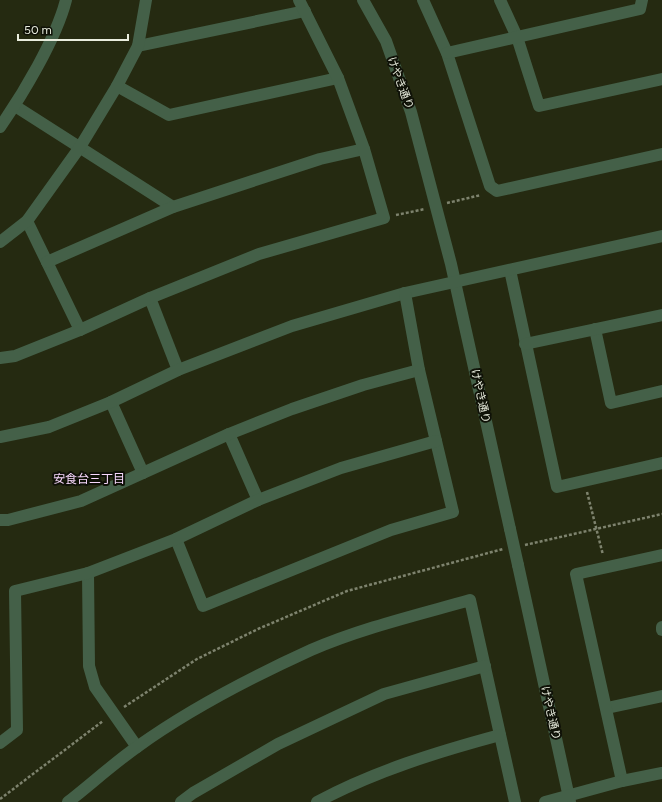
<svg xmlns="http://www.w3.org/2000/svg" width="662" height="802" viewBox="0 0 662 802" font-family="Figtree,'Noto Sans JP',sans-serif">
<style>
.lines{fill:none;stroke-linecap:round;stroke-linejoin:round}
.path{stroke:#7e836e;stroke-width:2.5;stroke-dasharray:3 2;stroke-linecap:butt}
.minor{stroke:#446048;stroke-width:12}
.minor-bridge{stroke:#446048;stroke-width:12}
.labels{text-anchor:middle;stroke-width:4;stroke-linejoin:round;paint-order:stroke}
.street-label{font-size:11px;fill:#e9edde;stroke:#0f1107}
.neighbourhood-label{font-size:12px;fill:#f7d7fc;stroke:#0f1107}
</style>
<rect width="100%" height="100%" fill="#252a11"/>
<g class="lines">
<g class="path">
<polyline points="447,203 481,195"/>
<polyline points="396,215 425,209"/>
<polyline points="587,492 603,555"/>
<polyline points="525,545 662,514"/>
<polyline points="124,707 197,659 258,629 347,591 503,549"/>
<polyline points="0,799 103,721"/>
</g>
<g class="minor">
<polyline points="363,0 386,41 411,112 451,264 510,529"/>
<polyline points="423,0 447,53 490,186 497,191 662,154"/>
<polyline points="500,0 517,37 539,106 662,79"/>
<polyline points="138,46 305,11"/>
<polyline points="447,53 640,9 642,0"/>
<polyline points="117,86 169,115 338,78"/>
<polyline points="15,106 173,207"/>
<path d="M0 127C23 94 56 39 66 0"/>
<polyline points="27,221 80,330"/>
<polyline points="0,242 27,221 80,147 117,86 138,46 146,0"/>
<polyline points="47,262 173,207 320,159 364,149"/>
<polyline points="510,270 557,487 662,463"/>
<polyline points="150,298 178,370"/>
<polyline points="595,329 611,403 662,391"/>
<polyline points="525,344 662,315"/>
<polyline points="0,358 15,356 80,330 150,298 259,254 384,218 364,149 338,78 299,0"/>
<polyline points="111,402 143,473"/>
<polyline points="229,434 258,500"/>
<polyline points="0,437 49,427 111,402 178,370 292,326 405,293 662,236"/>
<polyline points="0,520 8,520 81,501 229,434 292,409 363,385 419,370"/>
<polyline points="176,539 203,606 391,530 453,512 419,370 405,293"/>
<polyline points="518,565 570,802"/>
<polyline points="88,573 89,666 95,687 137,747"/>
<polyline points="662,627 662,630"/>
<polyline points="607,708 662,696"/>
<polyline points="0,743 17,730 15,591 88,573 176,539 258,500 341,468 436,441"/>
<polyline points="622,781 576,574 662,555"/>
<path d="M68 802C91 784 113 764 137 747 187 711 254 676 311 650 362 628 417 615 470 600L515 802"/>
<polyline points="181,802 193,793 278,744 384,694 485,666"/>
<path d="M317 802C375 771 437 752 500 735"/>
<polyline points="545,802 622,781 662,773"/>
</g>
<polyline class="minor-bridge" points="510,529 518,565"/>
</g>
<g class="labels">
<g class="street-label">
<text transform="translate(401 83) rotate(70)" y="4">けやき通り</text>
<text transform="translate(481 396) rotate(78)" y="4">けやき通り</text>
<text transform="translate(551 713) rotate(77)" y="4">けやき通り</text>
</g>
<g class="neighbourhood-label">
<text x="89" y="483">安食台三丁目</text>
</g>
</g>
<path d="M18 34v6h110v-6" fill="none" stroke="#e9edde" stroke-width="2"/>
<text x="24" y="34" font-size="12" fill="#e9edde" stroke="#0f1107" stroke-width="3" paint-order="stroke">50 m</text>
</svg>
